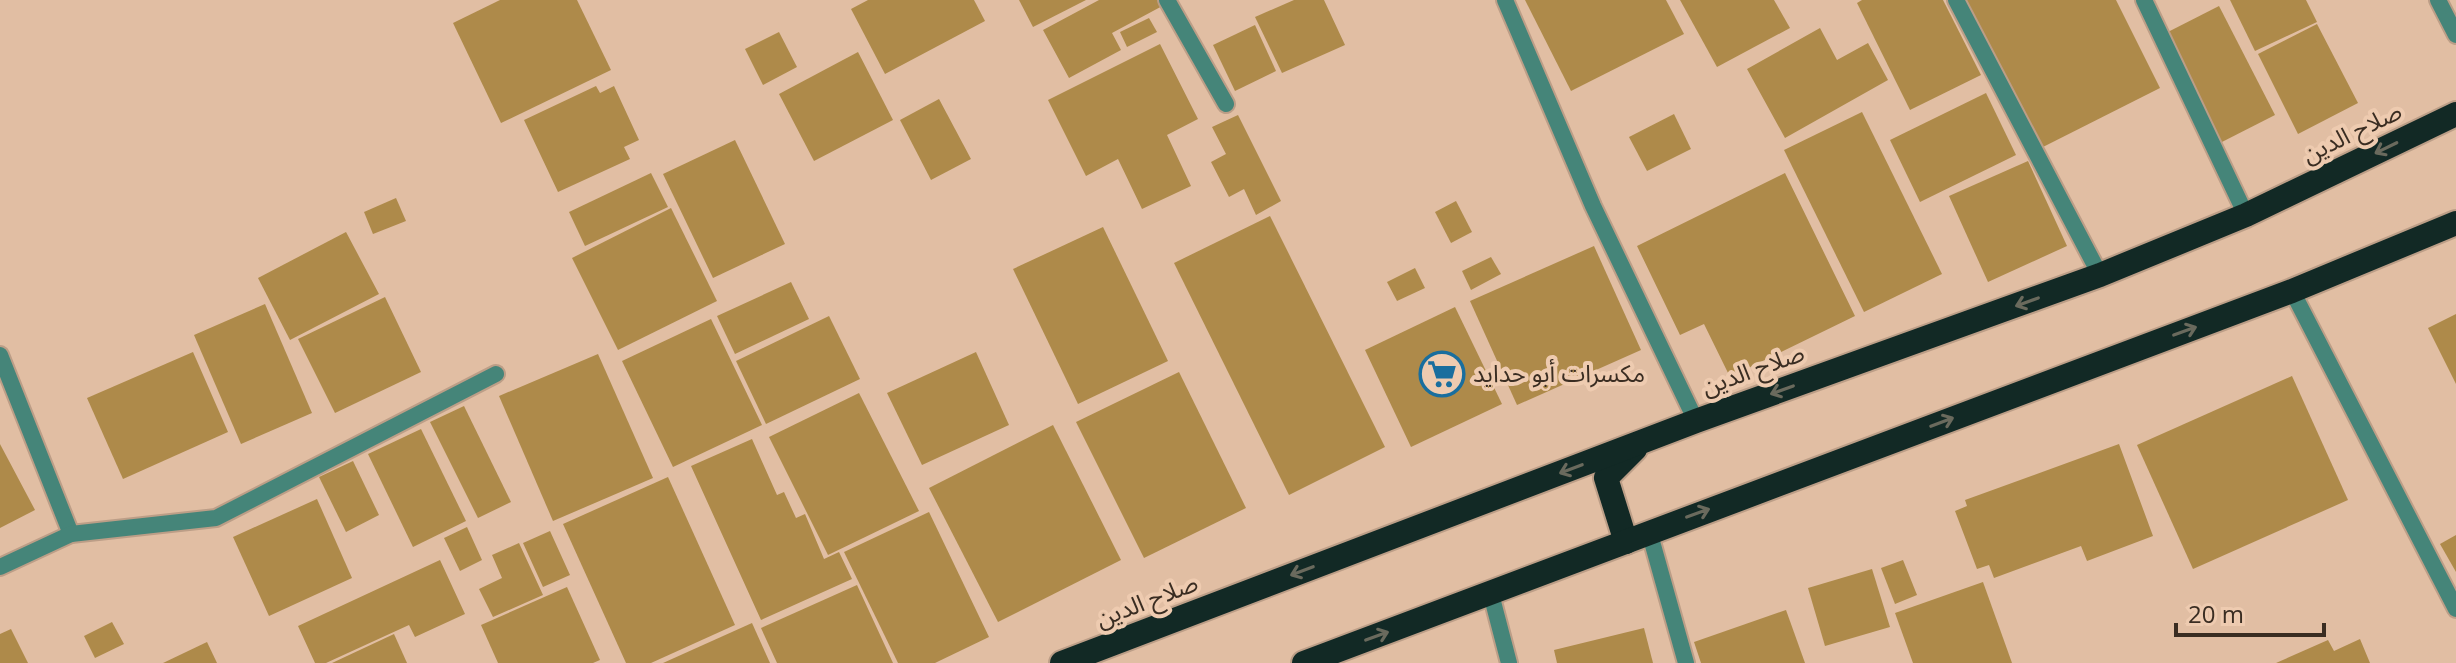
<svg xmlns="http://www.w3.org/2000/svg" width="2456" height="663" viewBox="0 0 2456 663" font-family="'Open Sans','Noto Sans Arabic',sans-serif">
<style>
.building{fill:#ae8a4a}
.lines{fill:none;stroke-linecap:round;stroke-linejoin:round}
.lane-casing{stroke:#bc9e87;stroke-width:20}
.street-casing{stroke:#bc9e87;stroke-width:20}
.highway-casing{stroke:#bc9e87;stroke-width:28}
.lane{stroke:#458579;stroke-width:16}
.street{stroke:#458579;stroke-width:16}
.highway{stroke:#122925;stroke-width:24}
.oneway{stroke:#6a6a5d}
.labels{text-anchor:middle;stroke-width:8;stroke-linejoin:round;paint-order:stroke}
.street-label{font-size:24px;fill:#3a2d22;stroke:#eecbb0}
.poi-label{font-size:24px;fill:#3a2d22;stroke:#eecbb0;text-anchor:start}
</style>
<rect width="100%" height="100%" fill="#e1bea3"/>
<g class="building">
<polygon points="500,0 577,0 611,70 501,123 453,23"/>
<polygon points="868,0 974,0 985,21 885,74 851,9"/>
<polygon points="1019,0 1086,0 1033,27"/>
<polygon points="1099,0 1164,0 1166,4 1112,33 1121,50 1069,78 1043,30"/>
<polygon points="1294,0 1324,0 1345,45 1282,73 1255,17"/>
<polygon points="1525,0 1666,0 1684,34 1571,91"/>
<polygon points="1680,0 1774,0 1790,28 1717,67"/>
<polygon points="1862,0 1943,0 1981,75 1910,110 1857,3"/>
<polygon points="1961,0 2116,0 2160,88 2037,150"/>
<polygon points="2230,0 2306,0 2317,22 2255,51"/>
<polygon points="2219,6 2275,115 2218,144 2162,35"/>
<polygon points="1149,18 1157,32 1127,47 1120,32"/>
<polygon points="2317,24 2358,103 2298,134 2258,54"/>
<polygon points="1255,25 1276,71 1235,91 1213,45"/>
<polygon points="1820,28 1837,60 1868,43 1888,80 1785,138 1747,69"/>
<polygon points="779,32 797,67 763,85 745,49"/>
<polygon points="1160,44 1198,119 1167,135 1191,186 1142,209 1118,159 1086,176 1048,100"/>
<polygon points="858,52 893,120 814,161 779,94"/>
<polygon points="596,86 600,93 614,86 639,140 624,147 630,159 558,192 524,120"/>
<polygon points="1986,93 2016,155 1920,202 1890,140"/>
<polygon points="939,99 971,159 931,180 900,120"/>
<polygon points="1862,112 1942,274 1864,312 1784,150"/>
<polygon points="1674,114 1691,149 1647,171 1629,137"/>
<polygon points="1238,115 1281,201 1256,215 1244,189 1229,197 1211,162 1226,154 1212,127"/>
<polygon points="735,140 785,244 713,278 663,174"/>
<polygon points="2028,161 2067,246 1988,282 1949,196"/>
<polygon points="651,173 668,207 585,246 569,212"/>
<polygon points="1785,173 1855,316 1730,377 1704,324 1680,335 1637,246"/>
<polygon points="396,198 406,221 373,234 364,212"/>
<polygon points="1456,201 1472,232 1451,243 1435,212"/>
<polygon points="671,208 717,301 618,350 572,258"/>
<polygon points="1270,216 1385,447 1289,495 1174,263"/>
<polygon points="1103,227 1168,361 1078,404 1013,269"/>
<polygon points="346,232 379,294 290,340 258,278"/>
<polygon points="1594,246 1641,350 1517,405 1470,301"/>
<polygon points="1491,257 1501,274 1471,290 1462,271"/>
<polygon points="1415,268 1425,288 1397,301 1387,282"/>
<polygon points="791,282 809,319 735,354 717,316"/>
<polygon points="385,297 421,372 335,413 298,339"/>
<polygon points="265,304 312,413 241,444 194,335"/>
<polygon points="1455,307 1502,404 1411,447 1365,350"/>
<polygon points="2456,314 2456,384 2428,328"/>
<polygon points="829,316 860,379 766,424 736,361"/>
<polygon points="711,319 762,425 673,467 622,361"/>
<polygon points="193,352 228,432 123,479 87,398"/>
<polygon points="976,352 1009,425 922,465 887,393"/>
<polygon points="598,354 653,478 553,521 499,396"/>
<polygon points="1179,372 1246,508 1144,558 1076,422"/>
<polygon points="2292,376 2348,500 2193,569 2137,445"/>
<polygon points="859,393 919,511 828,555 769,437"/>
<polygon points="464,406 511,502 478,518 430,422"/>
<polygon points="1053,425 1121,560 998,622 929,488"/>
<polygon points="421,429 466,521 413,547 368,454"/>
<polygon points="752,439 777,495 784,492 796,518 805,514 824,559 839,552 852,579 761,620 691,466"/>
<polygon points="0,444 35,510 0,528"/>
<polygon points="2119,444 2153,536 2087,561 2081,546 1994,578 1989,565 1977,569 1955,511 1967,506 1965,500"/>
<polygon points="353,461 379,515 346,532 319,477"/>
<polygon points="668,477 735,625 651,663 626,663 563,524"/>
<polygon points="317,499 352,578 269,616 233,537"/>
<polygon points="929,512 989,637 935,663 898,663 844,552"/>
<polygon points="467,527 482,560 460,571 444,538"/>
<polygon points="550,531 570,575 543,587 523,543"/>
<polygon points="2456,535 2456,572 2440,544"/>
<polygon points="519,543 543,595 493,617 479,589 502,578 492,555"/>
<polygon points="440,560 465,614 415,637 409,625 326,663 315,663 298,626"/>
<polygon points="1903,560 1917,595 1895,604 1881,568"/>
<polygon points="1872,569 1890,627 1825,646 1808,588"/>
<polygon points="1983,582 2012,663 1913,663 1895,613"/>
<polygon points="857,585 893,663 777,663 761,628"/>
<polygon points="567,587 600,660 593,663 498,663 481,625"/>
<polygon points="1786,610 1805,663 1701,663 1694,642"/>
<polygon points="112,622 124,644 95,658 84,636"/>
<polygon points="752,623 770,663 663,663"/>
<polygon points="1644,628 1653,663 1557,663 1554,650"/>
<polygon points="11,629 28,663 0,663 0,634"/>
<polygon points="394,634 407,663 332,663"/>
<polygon points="2360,639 2370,663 2276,663 2328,640 2334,651"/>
<polygon points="207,642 217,663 163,663"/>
</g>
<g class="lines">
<g class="lane-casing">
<polyline id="lane" points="0,355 71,534"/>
</g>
<g class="street-casing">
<g id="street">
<polyline points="1167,0 1226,104"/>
<polyline points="1505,0 1593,206 1696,421"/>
<polyline points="1956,0 2100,275"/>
<polyline points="2144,0 2246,215"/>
<polyline points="2438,0 2456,35"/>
<polyline points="2292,291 2456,609"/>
<polyline points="1649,531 1686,663"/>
<polyline points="0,567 71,534 216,518 496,374"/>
<polyline points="1491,594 1509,663"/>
</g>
</g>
<g class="highway-casing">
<g id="highway">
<polyline points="1626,542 1606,478 1635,449"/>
<polyline points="1062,663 1696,421 2100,275 2246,215 2456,114"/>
<polyline points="1304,663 2292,291 2456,223"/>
</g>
</g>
<use href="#lane" class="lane"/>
<use href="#street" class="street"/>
<use href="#highway" class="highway"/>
</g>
<defs><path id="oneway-shaft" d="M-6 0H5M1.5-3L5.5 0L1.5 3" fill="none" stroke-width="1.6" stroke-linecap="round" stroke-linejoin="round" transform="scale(2)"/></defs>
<g class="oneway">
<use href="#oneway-shaft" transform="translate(2386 148) rotate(154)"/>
<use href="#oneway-shaft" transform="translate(2027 302) rotate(160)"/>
<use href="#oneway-shaft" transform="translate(2185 331) rotate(-20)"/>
<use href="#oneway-shaft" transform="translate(1782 390) rotate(160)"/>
<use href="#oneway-shaft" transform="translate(1942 422) rotate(-21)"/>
<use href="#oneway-shaft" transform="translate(1571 469) rotate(159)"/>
<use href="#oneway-shaft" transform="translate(1698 513) rotate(-20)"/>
<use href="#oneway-shaft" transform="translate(1302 571) rotate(159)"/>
<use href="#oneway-shaft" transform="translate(1377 636) rotate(-20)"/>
</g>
<defs>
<g id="supermarket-ring" transform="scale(2.3)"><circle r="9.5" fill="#eecbb0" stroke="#196e9e" stroke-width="1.5"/><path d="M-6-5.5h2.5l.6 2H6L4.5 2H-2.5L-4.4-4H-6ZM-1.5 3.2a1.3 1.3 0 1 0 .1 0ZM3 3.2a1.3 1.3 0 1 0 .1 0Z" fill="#196e9e"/></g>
</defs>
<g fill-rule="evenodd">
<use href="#supermarket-ring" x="1442" y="374"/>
</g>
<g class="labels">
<g class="street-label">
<text transform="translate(2352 133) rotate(-26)" y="8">صلاح الدين</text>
<text transform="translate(1753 370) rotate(-20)" y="8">صلاح الدين</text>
<text transform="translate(1147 601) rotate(-21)" y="8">صلاح الدين</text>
</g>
<g class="poi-label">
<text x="1473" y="382">مكسرات أبو حدايد</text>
</g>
</g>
<path d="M2176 623v12h148v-12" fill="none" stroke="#3a2d22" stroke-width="4"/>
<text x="2188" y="623" font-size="24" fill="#3a2d22" stroke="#eecbb0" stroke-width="6" paint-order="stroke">20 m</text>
</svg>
